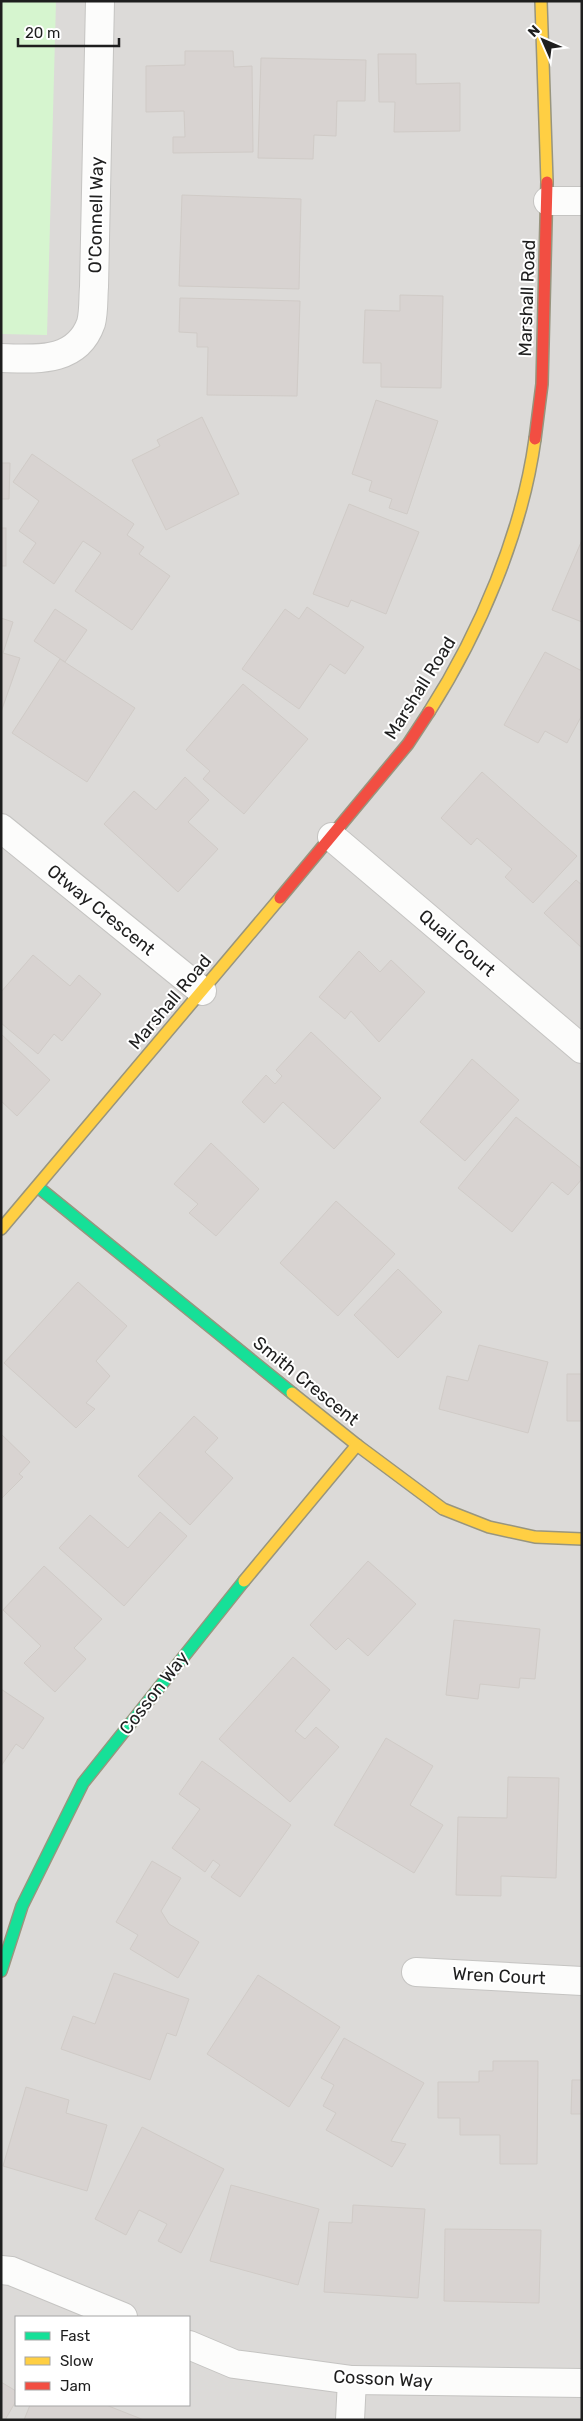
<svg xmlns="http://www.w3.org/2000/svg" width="583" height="2421" viewBox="0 0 583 2421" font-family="Rubik,sans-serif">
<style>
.residential{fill:#dcdad8;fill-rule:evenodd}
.park{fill:#d6f5cf}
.building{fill:#d8d3d1;stroke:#d0cbc7}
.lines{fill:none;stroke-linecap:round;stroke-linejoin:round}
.street-casing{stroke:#c5c4c2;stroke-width:30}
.fast-casing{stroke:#98957e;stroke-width:14}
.slow-casing{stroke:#98957e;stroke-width:14}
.jam-casing{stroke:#98957e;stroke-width:14}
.street{stroke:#fcfcfb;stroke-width:28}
.fast{stroke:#16e098;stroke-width:11}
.slow{stroke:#ffcf43;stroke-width:11}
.jam{stroke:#f24e42;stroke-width:11}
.labels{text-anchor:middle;stroke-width:4;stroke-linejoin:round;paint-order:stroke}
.street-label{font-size:18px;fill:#1e1e1e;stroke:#fff}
</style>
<rect width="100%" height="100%" fill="#edeae6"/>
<path class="residential" d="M1 1H582V2420H1ZM16 2317H189V2405H16Z"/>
<polygon class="park" points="1,1 56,1 47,335 1,334"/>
<g class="building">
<polygon points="185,51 233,51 234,67 252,66 253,152 173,153 173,137 185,137 184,111 146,112 146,66 185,65"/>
<polygon points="378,54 416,54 416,84 460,83 460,131 394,132 395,102 379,102"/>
<polygon points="261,58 366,60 365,101 337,101 336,136 314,135 313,159 258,158"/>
<polygon points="182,195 301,199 299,289 179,286"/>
<polygon points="400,295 443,296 441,388 381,387 381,363 363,363 365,310 400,311"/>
<polygon points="180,298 300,301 297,396 207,395 208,347 197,347 197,333 179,332"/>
<polygon points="376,400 438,421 407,514 389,508 392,499 369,491 372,481 352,474"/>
<polygon points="202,417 239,494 166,530 132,460 160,446 157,440"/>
<polygon points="32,454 134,524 127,535 144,547 139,554 170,576 132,630 75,591 101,553 83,541 54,584 23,562 36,543 19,531 39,501 13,482"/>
<polygon points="1,463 10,463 9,499 1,499"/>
<polygon points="349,504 419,532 386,614 351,600 348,607 313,594"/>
<rect x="1" y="528" width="5" height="38"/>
<polygon points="582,540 582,622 552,610"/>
<polygon points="307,607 364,647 345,674 330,664 299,709 242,669 285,609 299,619"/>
<polygon points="55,609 87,630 65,662 34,641"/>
<polygon points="1,618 13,622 3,653 20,658 1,712"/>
<polygon points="545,652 582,671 582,715 567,743 545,731 538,743 504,725"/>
<polygon points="60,659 135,708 87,782 12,733"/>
<polygon points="243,684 308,739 244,814 203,779 210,771 186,750"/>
<polygon points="482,772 577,856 533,903 505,877 512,869 477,838 471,845 441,818"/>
<polygon points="185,777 209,800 188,822 218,849 178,892 104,824 134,791 156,810"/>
<polygon points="576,880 582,885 582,948 544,913"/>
<polygon points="359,951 380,972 391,960 425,992 379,1042 351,1011 345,1019 319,997"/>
<polygon points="33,955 70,986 79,975 101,994 62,1041 54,1034 38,1054 1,1023 1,992"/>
<polygon points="311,1032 381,1098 334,1149 283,1102 264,1123 242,1102 266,1075 275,1084 282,1076 276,1070"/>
<polygon points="1,1034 50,1080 17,1116 1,1101"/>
<polygon points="472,1059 519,1100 465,1161 420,1122"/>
<polygon points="516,1117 582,1169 582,1179 568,1195 552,1182 512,1232 458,1188"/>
<polygon points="211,1143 259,1189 216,1236 189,1213 198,1204 174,1184"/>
<polygon points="336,1201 395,1254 338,1316 280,1263"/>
<polygon points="398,1269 442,1312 398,1358 354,1315"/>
<polygon points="78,1282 127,1326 96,1361 110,1376 86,1403 95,1409 76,1428 4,1363"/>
<polygon points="479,1345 548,1362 528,1433 439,1409 447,1376 468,1381"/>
<polygon points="581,1360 582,1360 582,1421 567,1421 567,1374 582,1374"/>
<polygon points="194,1416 218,1438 205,1452 233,1478 190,1525 138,1476"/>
<polygon points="1,1434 30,1462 19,1474 23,1477 1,1499"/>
<polygon points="160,1512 187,1536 124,1606 59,1548 90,1515 128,1548"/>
<polygon points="368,1561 416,1604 368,1656 348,1638 336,1650 310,1625"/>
<polygon points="44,1566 102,1619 74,1648 86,1659 55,1692 24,1663 41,1646 3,1610"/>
<polygon points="454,1620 540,1629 535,1679 520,1678 519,1688 480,1684 478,1699 446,1695"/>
<polygon points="293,1657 330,1690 295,1731 305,1739 316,1727 339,1747 290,1802 219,1739"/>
<polygon points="1,1689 44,1718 23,1749 16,1744 1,1766"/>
<polygon points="386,1738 433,1766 410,1805 443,1825 414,1873 334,1825"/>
<polygon points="202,1761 291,1825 240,1897 211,1877 220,1865 213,1860 205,1872 172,1848 200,1809 179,1794"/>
<polygon points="508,1777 559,1778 556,1878 501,1876 501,1896 456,1895 458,1817 507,1818"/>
<polygon points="152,1861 181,1878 161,1911 169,1924 199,1942 178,1978 130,1949 138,1935 116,1922"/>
<polygon points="114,1973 189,1999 176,2036 167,2033 150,2080 61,2049 73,2016 95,2024"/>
<polygon points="258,1975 340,2027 289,2107 207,2054"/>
<polygon points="344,2038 424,2083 391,2141 406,2144 392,2167 326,2130 336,2113 323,2106 334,2085 321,2078"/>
<polygon points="493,2061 538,2061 537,2164 500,2164 500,2135 460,2135 460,2118 438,2118 438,2082 479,2082 479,2071 493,2071"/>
<polygon points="572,2080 582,2080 582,2114 571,2114"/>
<polygon points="26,2087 69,2100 66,2113 107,2125 87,2191 3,2166"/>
<polygon points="142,2127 224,2169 181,2253 158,2241 167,2224 139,2210 126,2235 95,2219"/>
<polygon points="231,2185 319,2209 298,2285 210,2261"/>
<polygon points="353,2205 425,2209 418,2298 324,2292 329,2222 352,2223"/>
<polygon points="445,2229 541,2230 539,2303 444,2301"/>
<polygon points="1,2382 16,2391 16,2401 5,2420 1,2420"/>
<polygon points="30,2405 106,2405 144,2420 24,2420"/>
</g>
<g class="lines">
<g class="street-casing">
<g id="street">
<polyline points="548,201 582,201"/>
<path d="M1 358C37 359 77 363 91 323 94 312 93 298 94 287L100 1"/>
<polyline points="1,828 202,991"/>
<polyline points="332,837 582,1049"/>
<polyline points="416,1972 582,1981"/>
<polyline points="1,2270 11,2271 123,2317"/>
<polyline points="189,2345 234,2364 352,2380 582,2383"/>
<polyline points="350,2420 352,2380"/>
</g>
</g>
<g class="fast-casing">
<g id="fast">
<polyline points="38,1187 292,1393"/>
<polyline points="1,1971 22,1906 83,1783 244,1581"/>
</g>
</g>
<g class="slow-casing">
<g id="slow">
<polyline points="541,1 547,182"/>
<path d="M429 712C480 632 522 533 535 439"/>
<polyline points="1,1229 280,898"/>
<polyline points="292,1393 357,1445 443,1509 489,1527 535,1537 582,1539"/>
<polyline points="244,1581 357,1445"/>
</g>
</g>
<g class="jam-casing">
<g id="jam">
<polyline points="535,439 542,384 547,182"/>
<polyline points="280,898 408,744 429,712"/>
</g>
</g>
<use href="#street" class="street"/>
<use href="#fast" class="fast"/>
<use href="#slow" class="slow"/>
<use href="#jam" class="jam"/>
</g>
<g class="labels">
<g class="street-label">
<text transform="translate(96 215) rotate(-89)" y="6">O'Connell Way</text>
<text transform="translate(527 298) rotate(-88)" y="6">Marshall Road</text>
<text transform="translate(420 688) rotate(-58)" y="6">Marshall Road</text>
<text transform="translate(101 910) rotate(39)" y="6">Otway Crescent</text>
<text transform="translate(457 943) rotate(40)" y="6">Quail Court</text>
<text transform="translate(170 1002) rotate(-50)" y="6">Marshall Road</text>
<text transform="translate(306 1381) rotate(39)" y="6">Smith Crescent</text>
<text transform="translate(154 1693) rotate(-52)" y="6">Cosson Way</text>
<text transform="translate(499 1976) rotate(3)" y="6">Wren Court</text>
<text transform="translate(383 2379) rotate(3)" y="6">Cosson Way</text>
</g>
</g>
<rect width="583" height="2421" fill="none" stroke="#1e1e1e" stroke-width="5"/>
<rect x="15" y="2316" width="175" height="90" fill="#ffffff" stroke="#a5a5a5"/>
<rect x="25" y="2332" width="25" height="8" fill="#16e098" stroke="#a5a5a5"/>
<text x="60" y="2341" font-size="15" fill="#1e1e1e">Fast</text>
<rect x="25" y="2357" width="25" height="8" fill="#ffcf43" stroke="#a5a5a5"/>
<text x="60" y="2366" font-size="15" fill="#1e1e1e">Slow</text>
<rect x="25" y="2382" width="25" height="8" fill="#f24e42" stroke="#a5a5a5"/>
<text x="60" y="2391" font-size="15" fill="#1e1e1e">Jam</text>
<g transform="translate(543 40) rotate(315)" stroke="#ffffff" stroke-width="4" paint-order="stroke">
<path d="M0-4L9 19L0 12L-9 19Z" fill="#1e1e1e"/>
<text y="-8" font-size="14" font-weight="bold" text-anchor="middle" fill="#1e1e1e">N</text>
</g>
<path d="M18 38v8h101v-8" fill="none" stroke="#1e1e1e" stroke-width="2.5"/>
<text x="25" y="38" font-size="15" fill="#1e1e1e" stroke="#ffffff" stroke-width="4" paint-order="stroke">20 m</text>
</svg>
